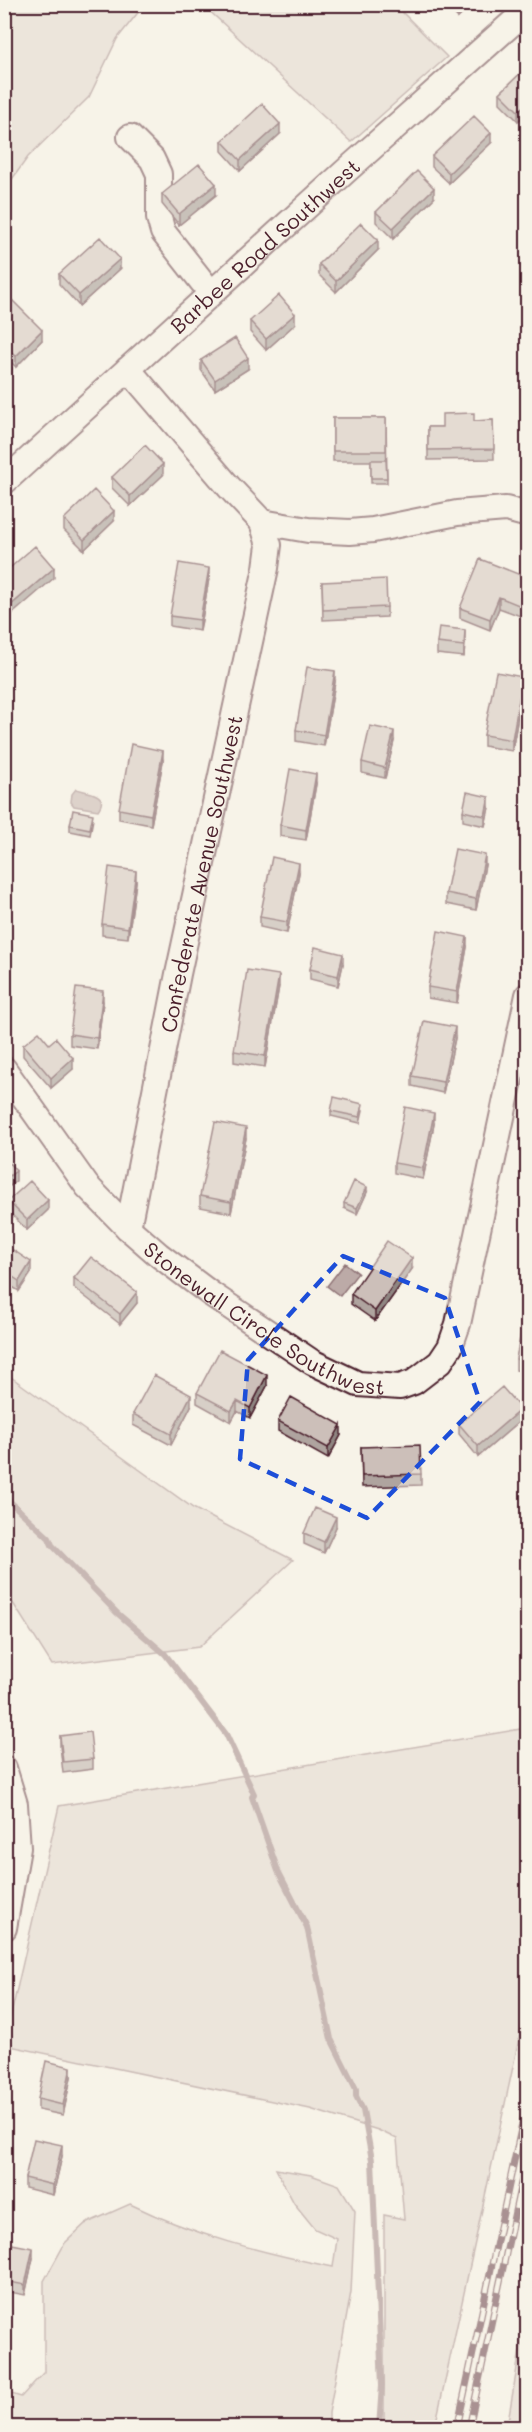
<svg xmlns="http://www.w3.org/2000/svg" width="532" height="2432" font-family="Mali,sans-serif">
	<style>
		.green { fill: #ded4cc; stroke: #947a7c; stroke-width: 1.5 }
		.water { fill: #bcaaa7; stroke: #8e7275; stroke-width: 1.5 }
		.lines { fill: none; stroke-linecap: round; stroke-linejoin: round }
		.stream { stroke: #8e7275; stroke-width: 6 }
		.minor-casing { stroke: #4a1f2b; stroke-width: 28 }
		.minor { stroke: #f7f3e8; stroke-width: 24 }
		.rail-casing { stroke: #4a1f2b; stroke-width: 7 }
		.rail { stroke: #f7f3e8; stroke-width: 4.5; stroke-dasharray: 14; stroke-linecap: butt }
		.wall { fill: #afa49f; stroke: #4a1f2b; stroke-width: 1.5 }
		.shaded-wall { fill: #8f8682; stroke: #4a1f2b; stroke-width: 1.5 }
		.building { fill: #ccbfb9; stroke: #4a1f2b; stroke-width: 1.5 }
		.marked { fill: none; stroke: #1d4ed8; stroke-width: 4.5; stroke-dasharray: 12 8; stroke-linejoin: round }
		.labels { text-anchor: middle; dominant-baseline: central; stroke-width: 4.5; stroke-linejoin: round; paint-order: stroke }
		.street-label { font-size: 21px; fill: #4a1f2b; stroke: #f7f3e8 }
	</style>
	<rect width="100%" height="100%" fill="#f7f3e8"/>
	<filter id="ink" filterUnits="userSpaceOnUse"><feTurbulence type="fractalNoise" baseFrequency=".0167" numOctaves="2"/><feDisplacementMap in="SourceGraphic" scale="12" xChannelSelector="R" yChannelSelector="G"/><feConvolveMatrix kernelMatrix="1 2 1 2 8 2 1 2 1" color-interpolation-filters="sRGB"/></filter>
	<g filter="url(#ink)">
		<!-- green -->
		<path class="green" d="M 5,4 L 144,5 L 117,39 L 89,97 L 28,157 L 5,189 Z
			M 203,5 L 395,5 L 447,57 L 351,142 Z
			M 4,1372 L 193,1508 L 293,1560 L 199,1647 L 52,1665 L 13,1603 L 5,1598 Z
			M 527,1728 L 527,2002 L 435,2427 L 384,2427 L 384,2215 L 404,2219 L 397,2139 L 378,2130 L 310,2109 L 5,2045 L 5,2041 L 59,1806 Z
			M 276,2169 L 311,2175 L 339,2185 L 355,2211 L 351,2292 L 329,2413 L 329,2427 L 5,2427 L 5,2392 L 21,2397 L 44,2372 L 44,2281 L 65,2243 L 85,2224 L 130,2204 C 193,2235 264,2253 333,2267 L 337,2239 L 315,2229 L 294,2203 Z
			M 527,2309 L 527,2427 L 507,2427 Z"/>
		<!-- water -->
		<path class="water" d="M 76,789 C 88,792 110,794 98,810 L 74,806 L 71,802 L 72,794 Z
			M 345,1263 L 358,1273 L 340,1296 L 327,1286 Z"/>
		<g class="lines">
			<!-- stream -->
			<path class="stream" d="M 4,1496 L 49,1538 L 52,1545 L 117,1613 L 165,1654 L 226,1734 L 254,1794 L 252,1797 L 278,1871 L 307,1927 L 331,2039 L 356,2089 L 356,2096 L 363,2110 L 372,2160 L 382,2385 L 379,2428"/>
			<!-- minor casing -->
			<g class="minor-casing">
				<g id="minor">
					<path d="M 130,137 L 152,159 L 159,174 L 159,218 L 163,232 L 211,293"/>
					<path d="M 128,369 L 229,487 L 262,522 L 308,530 L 350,532 L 373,530 L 457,513 L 506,509 L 528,515"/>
					<path id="s1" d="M 4,482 L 348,169 L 528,9"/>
					<path id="s2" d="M 4,1069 L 87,1186 L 128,1228 L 159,1255 L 211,1294 L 312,1362 L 358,1384 L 400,1387 L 414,1382 L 440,1362 L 450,1347 L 458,1324 L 528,995"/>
					<path id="s3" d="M 128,1228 L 178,974 L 266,568 L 269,545 L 262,522"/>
					<path d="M 4,1768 L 15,1804 L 18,1848 L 4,1928"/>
				</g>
			</g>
			<!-- minor -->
			<use href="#minor" class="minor"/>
			<!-- rail casing -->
			<g class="rail-casing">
				<path id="rail" d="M 457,2428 L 528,2096
					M 469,2428 L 528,2150"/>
			</g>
			<!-- rail -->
			<use href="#rail" class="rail"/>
		</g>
		<!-- wall -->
		<path class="wall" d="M 445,4 L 473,4 L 458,18 Z
			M 528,66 L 528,113 L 518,121 L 500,103 L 500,93 Z
			M 280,134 L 240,171 L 222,151 L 222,141 Z
			M 491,143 L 449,183 L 432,167 L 432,156 Z
			M 162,194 L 216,195 L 179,225 L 162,204 Z
			M 434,198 L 393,239 L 376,222 L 376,212 Z
			M 378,250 L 336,292 L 319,275 L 319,264 Z
			M 120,269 L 79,306 L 59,284 L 59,274 Z
			M 4,306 L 42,340 L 16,367 L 4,356 Z
			M 250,321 L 295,324 L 266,350 L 250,332 Z
			M 201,360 L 248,369 L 215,390 L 201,370 Z
			M 333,418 L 386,418 L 387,483 L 371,483 L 371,461 L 333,461 Z
			M 493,420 L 494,459 L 428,460 L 428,427 L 442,427 L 474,421 Z
			M 163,475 L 130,506 L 112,488 L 112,477 Z
			M 64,519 L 114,521 L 84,550 L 64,530 Z
			M 209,578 L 200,631 L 170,626 L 170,616 Z
			M 528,578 L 528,615 L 526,618 L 499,608 L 490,630 L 460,618 L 460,608 Z
			M 322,582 L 387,607 L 387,617 L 323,620 Z
			M 465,641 L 464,657 L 437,654 L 437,643 Z
			M 335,682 L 324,746 L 296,741 L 296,730 Z
			M 523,688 L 512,751 L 484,746 L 484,735 Z
			M 394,741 L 385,778 L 362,773 L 362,762 Z
			M 163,761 L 151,825 L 119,819 L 119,809 Z
			M 316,784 L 306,840 L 280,836 L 280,825 Z
			M 489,807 L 485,826 L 463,821 L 463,811 Z
			M 93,819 L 90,835 L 70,831 L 70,825 Z
			M 485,865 L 476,910 L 446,904 L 446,893 Z
			M 299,873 L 287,933 L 260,927 L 260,917 Z
			M 136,882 L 128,938 L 102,935 L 102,924 Z
			M 467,947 L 457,1003 L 428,998 L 428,987 Z
			M 343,964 L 338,986 L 310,979 L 310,969 Z
			M 279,986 L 265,1067 L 234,1062 L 234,1051 Z
			M 103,1002 L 97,1049 L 70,1045 L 70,1034 Z
			M 455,1038 L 443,1093 L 412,1086 L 412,1076 Z
			M 49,1044 L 73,1069 L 51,1088 L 23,1056 L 23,1045 Z
			M 363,1110 L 360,1123 L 331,1116 L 331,1111 Z
			M 434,1124 L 423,1179 L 394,1173 L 394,1163 Z
			M 246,1138 L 231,1213 L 200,1207 L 200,1196 Z
			M 367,1192 L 357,1214 L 344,1208 L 344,1203 Z
			M 8,1201 L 48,1210 L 27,1230 L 8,1211 Z
			M 4,1263 L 31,1273 L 19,1291 L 4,1282 Z
			M 412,1269 L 375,1321 L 351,1304 L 351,1294 Z
			M 74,1278 L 137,1303 L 120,1324 L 74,1288 Z
			M 528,1306 L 528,1372 L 516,1370 L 516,1359 Z
			M 267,1386 L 250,1418 L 237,1411 L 231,1422 L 197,1403 L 197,1393 Z
			M 191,1406 L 171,1445 L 133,1425 L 133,1414 Z
			M 521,1420 L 478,1457 L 459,1434 L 459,1424 Z
			M 278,1421 L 341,1435 L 328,1459 L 278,1431 Z
			M 361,1447 L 421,1474 L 421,1485 L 362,1487 Z
			M 336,1527 L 324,1553 L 304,1544 L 304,1533 Z
			M 60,1736 L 93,1759 L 93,1769 L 63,1773 L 60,1746 Z
			M 71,2077 L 63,2115 L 38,2110 L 38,2099 Z
			M 62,2156 L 53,2195 L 25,2188 L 25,2178 Z
			M 4,2254 L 33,2258 L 25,2295 L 4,2291 Z"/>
		<!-- shaded-wall -->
		<path class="shaded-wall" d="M 461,4 L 473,4 L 458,18 L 458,8 Z
			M 528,102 L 528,113 L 518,121 L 518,111 Z
			M 280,124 L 280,134 L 240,171 L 240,160 Z
			M 491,133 L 491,143 L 449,183 L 449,173 Z
			M 216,184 L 216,195 L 179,225 L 179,214 Z
			M 434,188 L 434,198 L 393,239 L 393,228 Z
			M 378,240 L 378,250 L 336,292 L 336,281 Z
			M 120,259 L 120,269 L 79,306 L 79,295 Z
			M 295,314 L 295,324 L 266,350 L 266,339 Z
			M 42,330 L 42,340 L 16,367 L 16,356 Z
			M 248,358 L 248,369 L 215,390 L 215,380 Z
			M 12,368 L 12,374 L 4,381 L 4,375 Z
			M 163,464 L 163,475 L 130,506 L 130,496 Z
			M 114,511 L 114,521 L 84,550 L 84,540 Z
			M 54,568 L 54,578 L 4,621 L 4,611 Z
			M 209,568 L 209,578 L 200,631 L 200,620 Z
			M 499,597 L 499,608 L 490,630 L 490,619 Z
			M 528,605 L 528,615 L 526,618 L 526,608 Z
			M 465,630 L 465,641 L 464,657 L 464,646 Z
			M 335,671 L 335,682 L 324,746 L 324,735 Z
			M 523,677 L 523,688 L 512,751 L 512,740 Z
			M 394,731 L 394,741 L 385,778 L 385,768 Z
			M 163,751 L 163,761 L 151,825 L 151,815 Z
			M 316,774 L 316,784 L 306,840 L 306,830 Z
			M 489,797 L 489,807 L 485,826 L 485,816 Z
			M 485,855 L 485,865 L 476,910 L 476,899 Z
			M 299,863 L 299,873 L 287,933 L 287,922 Z
			M 136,871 L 136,882 L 128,938 L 128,928 Z
			M 467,937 L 467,947 L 457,1003 L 457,992 Z
			M 343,954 L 343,964 L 338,986 L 338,976 Z
			M 279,975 L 279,986 L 265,1067 L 265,1056 Z
			M 103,991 L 103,1002 L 97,1049 L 97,1038 Z
			M 455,1027 L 455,1038 L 443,1093 L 443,1082 Z
			M 73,1058 L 73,1069 L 51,1088 L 51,1078 Z
			M 434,1113 L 434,1124 L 423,1179 L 423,1168 Z
			M 246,1128 L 246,1138 L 231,1213 L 231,1202 Z
			M 16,1171 L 16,1181 L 4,1191 L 4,1180 Z
			M 367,1187 L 367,1192 L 357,1214 L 357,1208 Z
			M 48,1200 L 48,1210 L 27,1230 L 27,1220 Z
			M 412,1258 L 412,1269 L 375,1321 L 375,1311 Z
			M 31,1262 L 31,1273 L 19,1291 L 19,1281 Z
			M 137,1292 L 137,1303 L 120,1324 L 120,1314 Z
			M 267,1375 L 267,1386 L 250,1418 L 250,1408 Z
			M 191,1395 L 191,1406 L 171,1445 L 171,1434 Z
			M 237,1401 L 237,1411 L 231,1422 L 231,1411 Z
			M 521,1409 L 521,1420 L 478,1457 L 478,1446 Z
			M 341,1425 L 341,1435 L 328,1459 L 328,1448 Z
			M 336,1517 L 336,1527 L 324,1553 L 324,1542 Z
			M 10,1624 L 10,1634 L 4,1642 L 4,1632 Z
			M 71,2067 L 71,2077 L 63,2115 L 63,2105 Z
			M 62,2145 L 62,2156 L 53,2195 L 53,2185 Z
			M 33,2248 L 33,2258 L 25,2295 L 25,2285 Z"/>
		<!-- building -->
		<path class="building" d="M 454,4 L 461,4 L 458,8 Z
			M 528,66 L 528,102 L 518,111 L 500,93 Z
			M 262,104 L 280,124 L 240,160 L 222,141 Z
			M 474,116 L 491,133 L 449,173 L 432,156 Z
			M 199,164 L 216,184 L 179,214 L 162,194 Z
			M 417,171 L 434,188 L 393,228 L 376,212 Z
			M 361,223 L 378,240 L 336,281 L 319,264 Z
			M 100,237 L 120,259 L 79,295 L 59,274 Z
			M 279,295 L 295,314 L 266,339 L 250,321 Z
			M 11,299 L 42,330 L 16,356 L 4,345 L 4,306 Z
			M 235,338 L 248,358 L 215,380 L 201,360 Z
			M 4,361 L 12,368 L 4,375 Z
			M 474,413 L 474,421 L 493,420 L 494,449 L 428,450 L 428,427 L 442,427 L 442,414 Z
			M 333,418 L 386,418 L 386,451 L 333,451 Z
			M 145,445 L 163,464 L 130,496 L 112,477 Z
			M 371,460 L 386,460 L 387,478 L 371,478 Z
			M 94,490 L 114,511 L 84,540 L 64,519 Z
			M 35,546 L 54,568 L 4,611 L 4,573 Z
			M 480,559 L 528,578 L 528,605 L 526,608 L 499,597 L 490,619 L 460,608 Z
			M 179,563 L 209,568 L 200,620 L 170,616 Z
			M 386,579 L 387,607 L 323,610 L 322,582 Z
			M 439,627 L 465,630 L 464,646 L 437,643 Z
			M 307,667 L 335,671 L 324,735 L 296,730 Z
			M 496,672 L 523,677 L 512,740 L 484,735 Z
			M 370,726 L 394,731 L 385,768 L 362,762 Z
			M 131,744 L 163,751 L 151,815 L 119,809 Z
			M 290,769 L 316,774 L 306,830 L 280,825 Z
			M 467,792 L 489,797 L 485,816 L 463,811 Z
			M 73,810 L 93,814 L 90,829 L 70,825 Z
			M 455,849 L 485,855 L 476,899 L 446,893 Z
			M 272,857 L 299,863 L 287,922 L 260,917 Z
			M 109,867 L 136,871 L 128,928 L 102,924 Z
			M 438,931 L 467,937 L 457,992 L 428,987 Z
			M 315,947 L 343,954 L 338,976 L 310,969 Z
			M 247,970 L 279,975 L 265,1056 L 234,1051 Z
			M 76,988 L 103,991 L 97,1038 L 70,1034 Z
			M 424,1021 L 455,1027 L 443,1082 L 412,1076 Z
			M 39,1032 L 49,1044 L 56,1038 L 73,1058 L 51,1078 L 23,1045 Z
			M 334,1097 L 363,1104 L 360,1117 L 331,1111 Z
			M 405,1107 L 434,1113 L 423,1168 L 394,1163 Z
			M 215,1122 L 246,1128 L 231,1202 L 200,1196 Z
			M 4,1157 L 16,1171 L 4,1180 Z
			M 30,1181 L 48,1200 L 27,1220 L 8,1201 Z
			M 354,1181 L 367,1187 L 357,1208 L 344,1203 Z
			M 387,1241 L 412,1258 L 375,1311 L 351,1294 Z
			M 13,1250 L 31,1262 L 19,1281 L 4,1271 L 4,1263 Z
			M 91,1257 L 137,1292 L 120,1314 L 74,1278 Z
			M 526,1305 L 528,1306 L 528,1362 L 516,1359 Z
			M 220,1350 L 267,1375 L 250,1408 L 237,1401 L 231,1411 L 197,1393 Z
			M 154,1375 L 191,1395 L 171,1434 L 133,1414 Z
			M 502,1387 L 521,1409 L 478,1446 L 459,1424 Z
			M 291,1397 L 341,1425 L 328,1448 L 278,1421 Z
			M 420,1445 L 421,1474 L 362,1476 L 361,1447 Z
			M 315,1508 L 336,1517 L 324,1542 L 304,1533 Z
			M 4,1620 L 10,1624 L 4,1632 Z
			M 90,1732 L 93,1759 L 63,1762 L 60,1736 Z
			M 46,2061 L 71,2067 L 63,2105 L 38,2099 Z
			M 34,2139 L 62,2145 L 53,2185 L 25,2178 Z
			M 7,2243 L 33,2248 L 25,2285 L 4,2281 L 4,2254 Z"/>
	</g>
	<!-- marked area -->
	<path d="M0 0H532V2432H0ZM 343,1256 L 445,1298 L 480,1402 L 367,1518 L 240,1459 L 248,1360 Z" fill="#f7f3e8" fill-opacity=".55" fill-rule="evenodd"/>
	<path class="marked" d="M 343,1256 L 445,1298 L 480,1402 L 367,1518 L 240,1459 L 248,1360 Z"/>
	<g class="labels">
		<!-- street labels -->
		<g class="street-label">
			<text stroke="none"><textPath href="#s1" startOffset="352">Barbee Road Southwest</textPath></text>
			<text stroke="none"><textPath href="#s3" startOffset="362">Confederate Avenue Southwest</textPath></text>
			<text stroke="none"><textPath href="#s2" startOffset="368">Stonewall Circle Southwest</textPath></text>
		</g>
	</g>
	<!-- margin -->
	<rect width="532" height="2432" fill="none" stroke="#f7f3e8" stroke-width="24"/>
	<rect x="12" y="12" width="508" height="2408" fill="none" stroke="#4a1f2b" stroke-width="2" filter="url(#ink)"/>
</svg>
